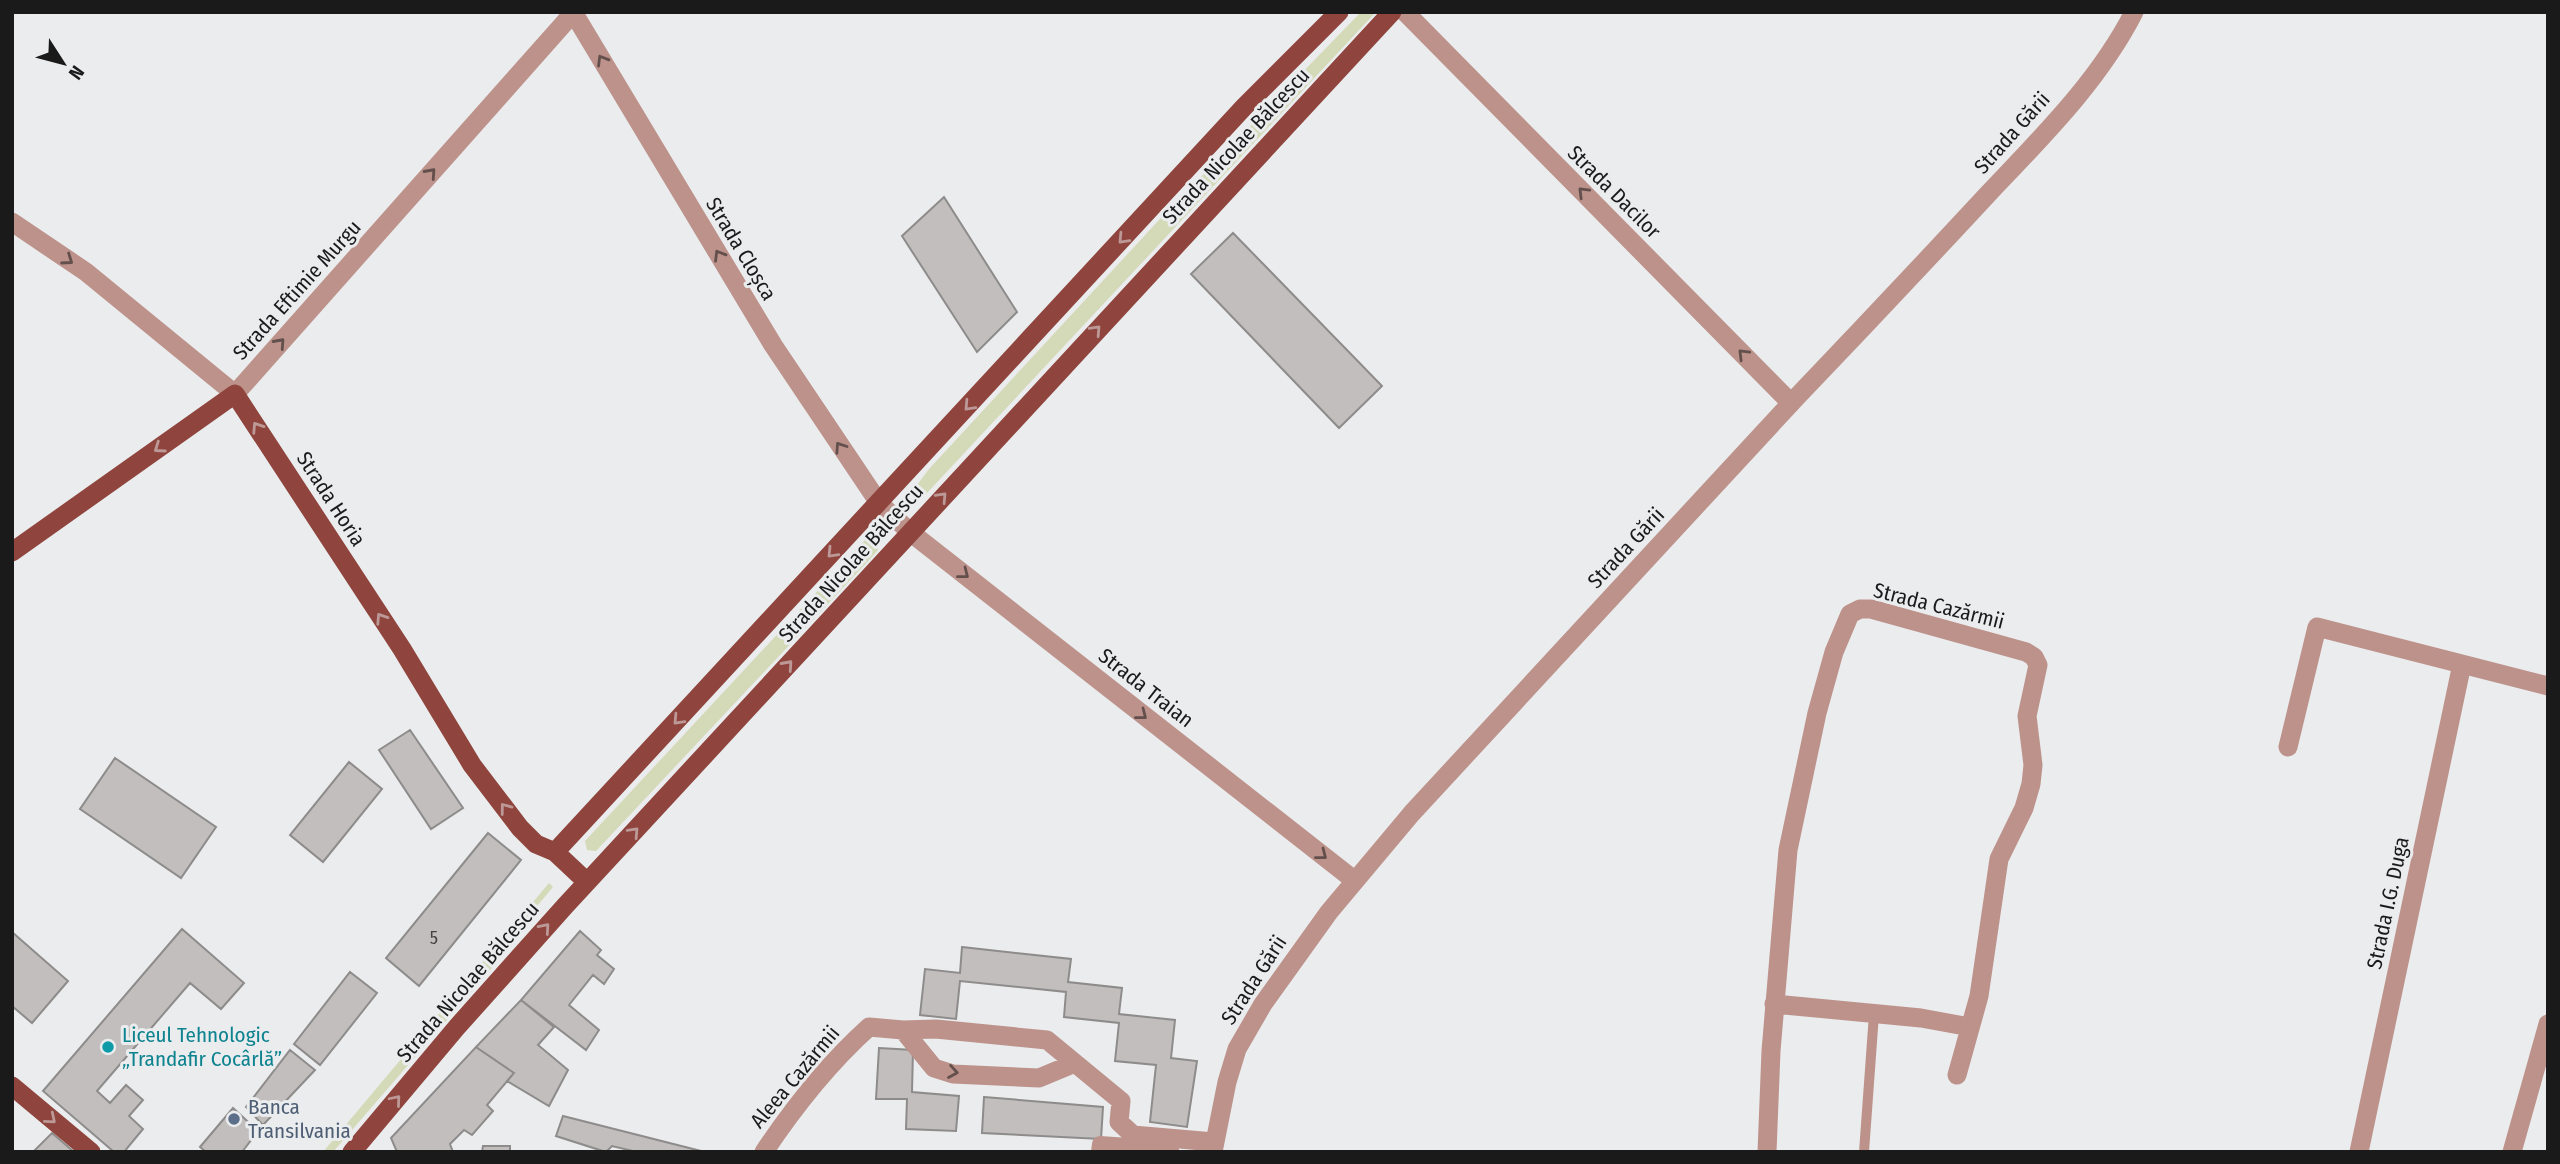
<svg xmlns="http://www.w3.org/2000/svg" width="2560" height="1164" font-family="'Fira Sans Condensed',sans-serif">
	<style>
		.green { fill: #d4d9b7 }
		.building { fill: #c2bebe; stroke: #8e8b8b; stroke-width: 2 }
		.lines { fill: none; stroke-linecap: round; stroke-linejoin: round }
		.service { stroke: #bd928b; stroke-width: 10 }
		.pedestrian { stroke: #bd928b; stroke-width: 16 }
		.minor { stroke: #bd928b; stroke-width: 19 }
		.tertiary { stroke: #bd928b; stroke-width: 19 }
		.primary { stroke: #8f453d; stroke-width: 19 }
		.oneway { stroke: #63504d }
		.oneway2 { stroke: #bc9896 }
		.culture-dot { fill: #0f9aa8; stroke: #eaecee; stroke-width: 2.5 }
		.service-dot { fill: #5c6f8a; stroke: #eaecee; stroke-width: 2.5 }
		.labels { text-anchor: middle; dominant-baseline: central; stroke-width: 6; stroke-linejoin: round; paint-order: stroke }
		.number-label { font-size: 18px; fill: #444344 }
		.street-label { font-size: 21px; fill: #1a1a1b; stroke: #eaecee }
		.culture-label { font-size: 21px; fill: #0d838f; stroke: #eaecee; text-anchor: start }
		.service-label { font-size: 21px; fill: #4e5e75; stroke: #eaecee; text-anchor: start }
	</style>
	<rect width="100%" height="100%" fill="#eaecee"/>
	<!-- green -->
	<path class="green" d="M 1361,12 L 1376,12 L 926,494 L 918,495 L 917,485 L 929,469 L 1160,219 Z
		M 873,537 L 878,543 L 878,550 L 871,558 L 596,851 L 587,850 L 585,841 L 866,539 Z
		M 549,883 L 553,887 L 517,930 L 497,962 L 333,1152 L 323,1152 Z"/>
	<!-- building -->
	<path class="building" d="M 944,197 L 1017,312 L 977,352 L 902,236 Z
		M 1233,233 L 1382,386 L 1339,428 L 1191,274 Z
		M 410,730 L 463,808 L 431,829 L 379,750 Z
		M 115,758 L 216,827 L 181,878 L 80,809 Z
		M 349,762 L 382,789 L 323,862 L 290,835 Z
		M 488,833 L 521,860 L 419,986 L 386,958 Z
		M 182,929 L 244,983 L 221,1009 L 190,983 L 97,1091 L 110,1103 L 126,1085 L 143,1100 L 129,1116 L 143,1129 L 124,1152 L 114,1152 L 43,1091 Z
		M 580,931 L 601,950 L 597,955 L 614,969 L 604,984 L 593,975 L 569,1005 L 599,1030 L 586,1050 L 521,1000 Z
		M 12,932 L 68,981 L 32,1023 L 12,1006 Z
		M 962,947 L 1071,959 L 1068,982 L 1122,988 L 1119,1014 L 1175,1020 L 1171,1058 L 1197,1061 L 1187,1127 L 1150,1122 L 1156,1065 L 1115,1061 L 1119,1023 L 1064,1017 L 1066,992 L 960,981 L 956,1019 L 920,1015 L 925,969 L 960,973 Z
		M 350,972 L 377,993 L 320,1065 L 294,1044 Z
		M 521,1000 L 554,1027 L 538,1045 L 568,1070 L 549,1106 L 507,1081 L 514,1073 L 476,1047 Z
		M 476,1047 L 514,1073 L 487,1105 L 493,1111 L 472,1135 L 464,1130 L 450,1144 L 453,1152 L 397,1152 L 391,1138 Z
		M 879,1048 L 913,1050 L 912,1092 L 959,1096 L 956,1131 L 906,1129 L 907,1099 L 876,1099 Z
		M 290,1050 L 315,1070 L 263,1125 L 246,1107 Z
		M 984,1097 L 1103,1107 L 1101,1139 L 982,1133 Z
		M 233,1108 L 258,1131 L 242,1152 L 206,1152 L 200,1147 Z
		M 563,1116 L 705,1152 L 637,1152 L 612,1146 L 606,1152 L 556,1136 Z
		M 52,1133 L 74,1152 L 33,1152 Z
		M 483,1146 L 510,1146 L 510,1152 L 482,1152 Z"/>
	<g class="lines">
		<!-- service -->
		<path class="service" d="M 1864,1152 L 1874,1014"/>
		<!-- pedestrian -->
		<path class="pedestrian" d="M 1099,1152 L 1100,1144 L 1171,1149 L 1170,1152"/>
		<!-- minor -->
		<path class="minor" d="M 573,12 L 773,345 L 879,503
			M 12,222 L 86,272 L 235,394 L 574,12
			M 1791,403 C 1857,334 1923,264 1988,194 C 2041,138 2099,81 2134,12
			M 2288,747 L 2317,627 L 2548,686
			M 1774,1004 L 1921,1018 L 1970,1027
			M 903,1030 L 934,1068 L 953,1074 L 1039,1078 L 1075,1063
			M 764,1152 C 794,1107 828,1064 869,1027 L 903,1030 L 936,1029 L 1047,1040 L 1121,1101 L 1119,1122 L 1133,1135 L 1214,1142
			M 1767,1152 L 1771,1051 L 1788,850 L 1817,713 L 1834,652 L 1850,614 L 1860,609 L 1871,609 L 2026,652 L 2034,657 L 2038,665 L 2027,716 L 2033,765 L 2031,784 L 2024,808 L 1999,859 L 1979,996 L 1957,1075
			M 2359,1152 L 2462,664
			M 2512,1152 L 2548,1024"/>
		<!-- tertiary -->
		<path class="tertiary" d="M 879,503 L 910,532 L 1354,880
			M 1213,1152 L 1227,1082 L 1237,1049 L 1263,1004 L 1329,912 L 1412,813 L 1791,403 L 1405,12"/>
		<!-- primary -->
		<path class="primary" d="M 12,552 L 235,394 L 402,649 L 472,765 L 520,828 L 536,844 L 555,852 L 587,882
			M 555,852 L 1244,107 L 1339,12
			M 12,1086 L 91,1152
			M 352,1152 L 457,1027 L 565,906 L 1392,12"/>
	</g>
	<!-- one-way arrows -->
	<defs><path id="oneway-chevron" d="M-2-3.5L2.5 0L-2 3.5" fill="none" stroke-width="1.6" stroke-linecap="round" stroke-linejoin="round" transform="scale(1.75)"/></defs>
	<g class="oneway">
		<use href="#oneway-chevron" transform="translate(602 60) rotate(-121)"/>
		<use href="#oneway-chevron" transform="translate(431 173) rotate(-48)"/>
		<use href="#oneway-chevron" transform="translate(1583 192) rotate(-135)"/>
		<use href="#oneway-chevron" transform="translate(719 255) rotate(-121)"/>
		<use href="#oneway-chevron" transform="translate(68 260) rotate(35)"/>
		<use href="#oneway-chevron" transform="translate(280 343) rotate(-48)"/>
		<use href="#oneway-chevron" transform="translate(1743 354) rotate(-135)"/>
		<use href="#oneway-chevron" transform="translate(840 447) rotate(-124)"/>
		<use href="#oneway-chevron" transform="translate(964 574) rotate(38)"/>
		<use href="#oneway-chevron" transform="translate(1142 715) rotate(38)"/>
		<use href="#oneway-chevron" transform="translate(1322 855) rotate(38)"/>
		<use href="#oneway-chevron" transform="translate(953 1072) rotate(10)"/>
	</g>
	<g class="oneway2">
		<use href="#oneway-chevron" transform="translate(1123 239) rotate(133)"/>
		<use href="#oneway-chevron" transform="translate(1096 330) rotate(-47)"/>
		<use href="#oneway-chevron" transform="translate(969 406) rotate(133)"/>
		<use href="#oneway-chevron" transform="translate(257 427) rotate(-123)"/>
		<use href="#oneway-chevron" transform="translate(159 448) rotate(145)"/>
		<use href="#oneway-chevron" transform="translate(942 497) rotate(-47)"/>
		<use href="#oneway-chevron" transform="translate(832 553) rotate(134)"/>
		<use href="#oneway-chevron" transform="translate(381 618) rotate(-123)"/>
		<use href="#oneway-chevron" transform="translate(788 665) rotate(-48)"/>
		<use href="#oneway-chevron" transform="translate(678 720) rotate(133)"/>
		<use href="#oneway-chevron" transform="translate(505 808) rotate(-127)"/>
		<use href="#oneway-chevron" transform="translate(634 832) rotate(-47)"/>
		<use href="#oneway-chevron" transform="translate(545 928) rotate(-49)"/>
		<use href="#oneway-chevron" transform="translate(396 1100) rotate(-50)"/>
		<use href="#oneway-chevron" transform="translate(51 1119) rotate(40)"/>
	</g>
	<!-- markers -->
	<circle class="culture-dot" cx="108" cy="1047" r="7"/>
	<circle class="service-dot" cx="234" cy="1119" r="7"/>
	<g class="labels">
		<!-- number labels -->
		<g class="number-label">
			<text x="434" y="938">5</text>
		</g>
		<!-- street labels -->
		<g class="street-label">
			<text transform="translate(2012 133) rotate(-48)">Strada Gării</text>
			<text transform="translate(1236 146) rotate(-47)">Strada Nicolae Bălcescu</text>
			<text transform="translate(1614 192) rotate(45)">Strada Dacilor</text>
			<text transform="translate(741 249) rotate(59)">Strada Cloșca</text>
			<text transform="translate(297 290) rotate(-48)">Strada Eftimie Murgu</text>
			<text transform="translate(331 499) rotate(57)">Strada Horia</text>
			<text transform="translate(1626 548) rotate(-47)">Strada Gării</text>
			<text transform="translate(851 563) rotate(-48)">Strada Nicolae Bălcescu</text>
			<text transform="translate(1939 606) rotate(14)">Strada Cazărmii</text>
			<text transform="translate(1146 688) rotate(38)">Strada Traian</text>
			<text transform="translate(2388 903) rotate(-78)">Strada I.G. Duga</text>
			<text transform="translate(1254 980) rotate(-57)">Strada Gării</text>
			<text transform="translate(468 982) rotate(-49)">Strada Nicolae Bălcescu</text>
			<text transform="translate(795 1077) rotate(-50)">Aleea Cazărmii</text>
		</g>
		<!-- culture labels -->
		<g class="culture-label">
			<text x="122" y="1035">Liceul Tehnologic<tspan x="122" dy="24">„Trandafir Cocârlă”</tspan></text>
		</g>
		<!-- service labels -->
		<g class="service-label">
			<text x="248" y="1107">Banca<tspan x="248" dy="24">Transilvania</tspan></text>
		</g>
	</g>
	<!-- border -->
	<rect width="2560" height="1164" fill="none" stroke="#1a1a1b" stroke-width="28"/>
	<!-- north arrow -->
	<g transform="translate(63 63) rotate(126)" stroke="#eaecee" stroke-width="5" paint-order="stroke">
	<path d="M0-5L12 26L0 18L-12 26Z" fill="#1a1a1b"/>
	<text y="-10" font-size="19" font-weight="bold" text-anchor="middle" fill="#1a1a1b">N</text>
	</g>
</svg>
